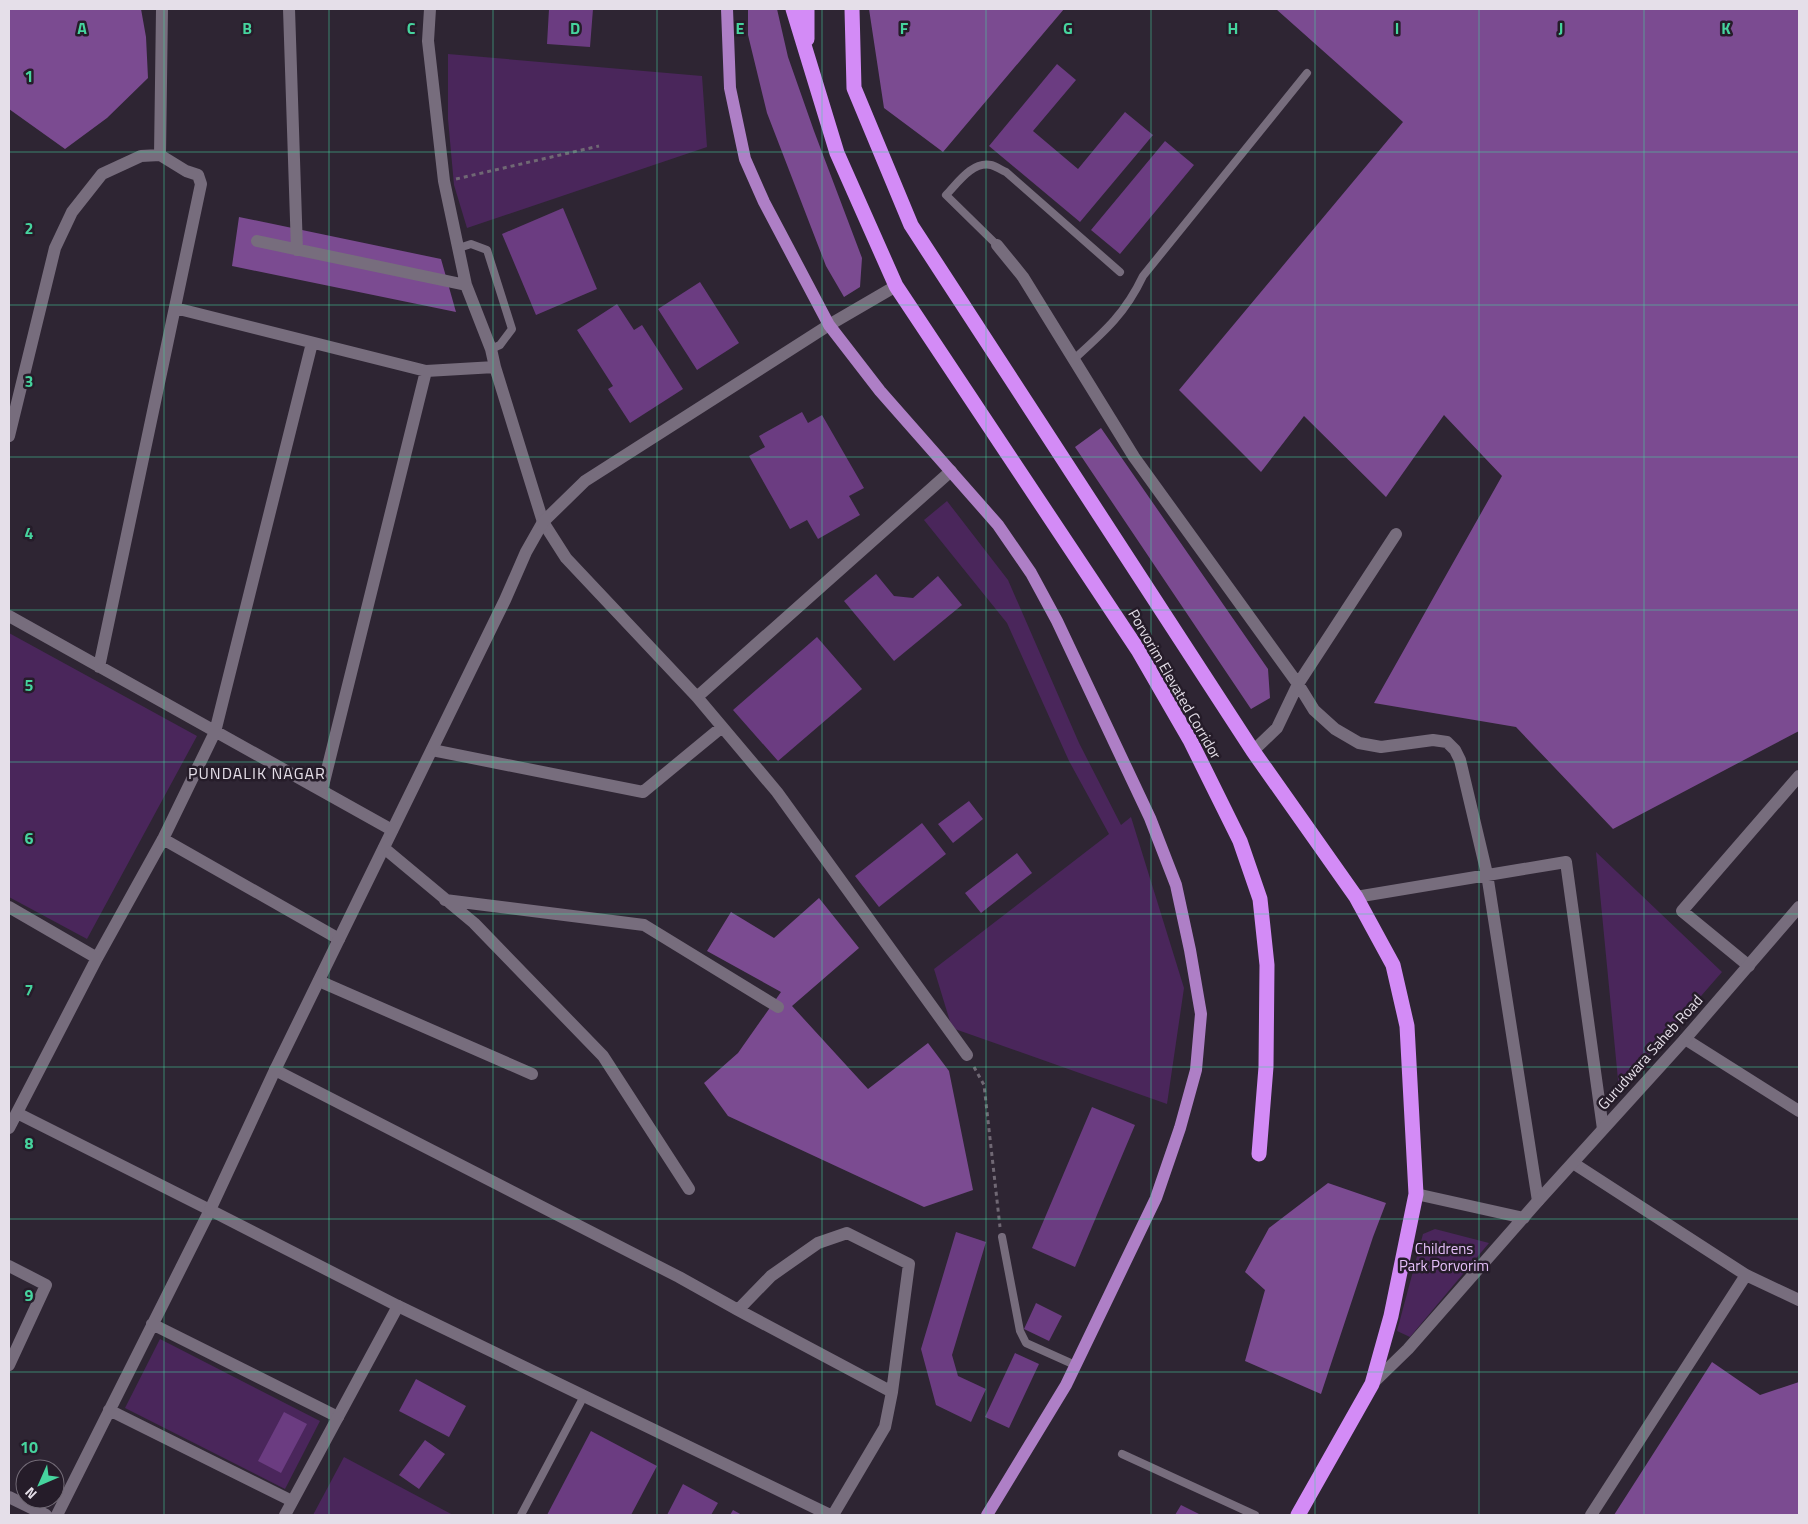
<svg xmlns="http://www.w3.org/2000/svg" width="1808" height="1524" font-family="'Titillium Web',sans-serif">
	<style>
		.green { fill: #4a265b }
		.forest { fill: #7b4b91 }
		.building { fill: #6b3c81 }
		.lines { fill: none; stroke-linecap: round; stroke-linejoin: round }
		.path { stroke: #706874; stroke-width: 3; stroke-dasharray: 4 4; stroke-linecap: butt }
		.lane { stroke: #776d7d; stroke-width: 8 }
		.street { stroke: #776d7d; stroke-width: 12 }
		.secondary { stroke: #776d7d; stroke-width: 12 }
		.primary { stroke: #ae7fc6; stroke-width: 12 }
		.highway { stroke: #d38bf6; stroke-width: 15 }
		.grid { fill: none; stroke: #46d49e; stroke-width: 1; stroke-opacity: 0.55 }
		.labels { text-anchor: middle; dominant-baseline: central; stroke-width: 5; stroke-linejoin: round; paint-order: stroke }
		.street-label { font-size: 15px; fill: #e5dfe9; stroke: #251c29 }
		.park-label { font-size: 15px; fill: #e5bff9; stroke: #251c29 }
		.neighbourhood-label { font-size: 16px; letter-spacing: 1px; fill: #e5dfe9; stroke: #251c29 }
		.grid-label { font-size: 16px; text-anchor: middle; font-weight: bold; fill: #46d49e; stroke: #251c29; stroke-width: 5; stroke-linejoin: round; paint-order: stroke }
	</style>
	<rect width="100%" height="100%" fill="#2e2533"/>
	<!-- green -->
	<path class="green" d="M 448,54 L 702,76 L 707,147 L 467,228 L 454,185 L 448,119 Z
		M 947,501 L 1008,580 L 1079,743 L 1121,825 L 1131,817 L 1184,988 L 1167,1104 L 952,1028 L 934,969 L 1109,834 L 1069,761 L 1007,623 L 924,520 Z
		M 9,633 L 197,736 L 87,939 L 9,897 Z
		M 1596,852 L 1722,972 L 1619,1090 Z
		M 1435,1229 L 1489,1243 L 1410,1337 L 1397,1331 L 1423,1234 Z
		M 160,1339 L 320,1421 L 285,1489 L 125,1408 Z
		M 344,1457 L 453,1515 L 313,1515 Z"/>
	<!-- forest -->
	<path class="forest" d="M 9,9 L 141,9 L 146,37 L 148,78 L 107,118 L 65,149 L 9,109 Z
		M 748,9 L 777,9 L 788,57 L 814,131 L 862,258 L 860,287 L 844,297 L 826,266 L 767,113 L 748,35 Z
		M 869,9 L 1064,9 L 943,152 L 884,108 Z
		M 1276,9 L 1799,9 L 1799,731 L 1613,829 L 1516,727 L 1374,703 L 1502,476 L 1444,415 L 1386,497 L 1304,416 L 1261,472 L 1179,390 L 1403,122 Z
		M 239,217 L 441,259 L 456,312 L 232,266 Z
		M 1101,428 L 1268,669 L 1270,698 L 1251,709 L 1075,447 Z
		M 819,898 L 859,948 L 792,1006 L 868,1089 L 928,1043 L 949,1071 L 973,1190 L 924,1207 L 728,1116 L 704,1083 L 738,1053 L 781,992 L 707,951 L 731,912 L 774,938 Z
		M 1328,1183 L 1386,1203 L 1373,1237 L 1321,1394 L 1245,1361 L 1265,1290 L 1245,1272 L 1269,1228 Z
		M 1712,1362 L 1760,1395 L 1799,1382 L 1799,1515 L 1614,1515 Z"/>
	<!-- building -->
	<path class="building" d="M 549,9 L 593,9 L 590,47 L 547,44 Z
		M 1057,64 L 1076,80 L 1033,131 L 1078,169 L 1125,112 L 1153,135 L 1080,222 L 989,146 Z
		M 1165,141 L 1194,165 L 1120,254 L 1091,230 Z
		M 563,208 L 597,289 L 536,315 L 502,234 Z
		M 700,282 L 739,343 L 697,370 L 658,309 Z
		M 617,304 L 634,330 L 642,325 L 683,389 L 630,423 L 608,389 L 613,386 L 577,330 Z
		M 802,412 L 808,423 L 822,415 L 864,488 L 849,496 L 860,515 L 818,539 L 807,520 L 790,529 L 749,456 L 765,447 L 759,436 Z
		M 876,574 L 894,596 L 913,598 L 938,576 L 962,605 L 894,661 L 844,601 Z
		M 817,637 L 862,689 L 778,761 L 733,710 Z
		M 969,801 L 983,819 L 953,843 L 938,824 Z
		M 922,823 L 946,854 L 879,907 L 855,876 Z
		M 1017,853 L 1032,873 L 981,913 L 965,893 Z
		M 1092,1107 L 1135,1125 L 1075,1267 L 1032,1248 Z
		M 956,1232 L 986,1242 L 952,1355 L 958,1376 L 986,1389 L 971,1422 L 936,1405 L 921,1349 Z
		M 1036,1303 L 1062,1316 L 1049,1341 L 1024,1329 Z
		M 1015,1353 L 1039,1364 L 1009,1428 L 985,1417 Z
		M 416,1379 L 466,1406 L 449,1437 L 399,1411 Z
		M 284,1412 L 307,1424 L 281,1473 L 258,1461 Z
		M 591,1431 L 657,1466 L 631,1515 L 547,1515 Z
		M 425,1440 L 445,1454 L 419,1489 L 399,1475 Z
		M 683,1484 L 718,1503 L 711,1515 L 667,1515 Z
		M 1181,1505 L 1201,1515 L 1175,1515 Z
		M 733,1510 L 742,1515 L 730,1515 Z"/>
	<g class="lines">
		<!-- path -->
		<path class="path" d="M 456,179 L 599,146
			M 974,1067 L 984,1085 L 1000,1227"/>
		<!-- lane -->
		<path class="lane" d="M 997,245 L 946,195 C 957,184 972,161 991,165 C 996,166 1001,170 1006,172 L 1120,272
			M 459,248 L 471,244 L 487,250 L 512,329 L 500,345 L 491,349
			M 1074,359 C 1104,332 1125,314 1143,276 L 1307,73
			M 1002,1237 L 1020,1331 L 1026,1343 L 1075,1365
			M 1122,1454 L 1255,1515
			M 521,1515 L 584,1396"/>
		<!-- street -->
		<path class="street" d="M 289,9 L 297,250
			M 430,9 L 428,41 L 444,181 L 466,285 L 491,349 L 495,367 L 543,522 L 566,558 L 697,697 L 777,792 L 967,1055
			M 257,241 L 466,285
			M 997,245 L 1023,277 L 1134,457 L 1298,684 L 1314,710 L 1335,729 L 1359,743 L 1381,747 L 1433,740 L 1447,742 L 1455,750 L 1460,760 L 1487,874 L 1538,1201
			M 175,308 L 426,371 L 495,367
			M 9,436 L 55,248 L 72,212 L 102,174 L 141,156 L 160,155 L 162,9
			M 9,616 L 392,830
			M 99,667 L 201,184 L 198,175 L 186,171 L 160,155
			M 697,697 L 951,471
			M 432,750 L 643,792 L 722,727
			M 1253,751 L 1277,728 L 1298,684 L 1396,534
			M 322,790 L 426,371
			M 163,839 L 339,939
			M 384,848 L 474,923 L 603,1056 L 689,1189
			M 1356,897 L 1566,862 L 1603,1129
			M 445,900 L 644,925 L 778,1007
			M 9,907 L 97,958
			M 1749,966 L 1682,911 L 1799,776
			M 319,981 L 532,1074
			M 1685,1039 L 1799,1111
			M 275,1070 L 679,1277 L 738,1310 L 892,1392 L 885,1427 L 833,1515
			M 17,1113 L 210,1210 L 57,1515
			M 9,1128 L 97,958 L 163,839 L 215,732 L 312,343
			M 1573,1163 L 1746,1275 L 1799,1300
			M 9,1266 L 46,1285 L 9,1365
			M 398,1306 L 830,1515
			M 738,1310 L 771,1276 L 818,1243 L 847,1233 L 909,1264 L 892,1392
			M 152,1324 L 338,1417
			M 109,1410 L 292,1501
			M 9,1497 L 46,1515
			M 1591,1515 L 1746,1275"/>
		<!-- secondary -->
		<path class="secondary" d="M 1416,1194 L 1524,1218
			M 1372,1384 L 1408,1349 L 1538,1201 L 1685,1039 L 1799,907
			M 285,1515 L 398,1306 L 210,1210 L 275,1070 L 505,600 L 526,552 L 543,522 L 585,481 L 829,325 L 896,286"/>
		<!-- primary -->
		<path class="primary" d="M 727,9 L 730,88 L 745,159 L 764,202 L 829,325 L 880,391 L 998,525 L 1031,573 L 1057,621 L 1150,818 L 1176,885 L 1190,950 L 1201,1014 L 1196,1070 L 1180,1128 L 1156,1198 L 1066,1385 L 987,1515"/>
		<!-- highway -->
		<path class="highway" d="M 793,9 L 837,153 L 896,286 L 1138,650 L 1190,740 L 1240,841 L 1260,899 L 1267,965 L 1266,1067 L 1259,1154
			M 852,9 L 854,88 L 911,225 L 1253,751 L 1356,897 L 1393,965 L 1407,1026 L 1416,1194 L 1391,1316 L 1372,1384 L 1298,1515
			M 807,39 L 807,9"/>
	</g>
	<!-- grid -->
	<path class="grid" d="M 164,9 L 164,1515M 329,9 L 329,1515M 493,9 L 493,1515M 657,9 L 657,1515M 822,9 L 822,1515M 986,9 L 986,1515M 1151,9 L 1151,1515M 1315,9 L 1315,1515M 1479,9 L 1479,1515M 1644,9 L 1644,1515M 9,152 L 1799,152M 9,305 L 1799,305M 9,457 L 1799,457M 9,610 L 1799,610M 9,762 L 1799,762M 9,914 L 1799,914M 9,1067 L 1799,1067M 9,1219 L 1799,1219M 9,1372 L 1799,1372"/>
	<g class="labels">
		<!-- street labels -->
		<g class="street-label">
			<text transform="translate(1175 684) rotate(60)">Porvorim Elevated Corridor</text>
			<text transform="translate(1650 1052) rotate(-48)">Gurudwara Saheb Road</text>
		</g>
		<!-- park labels -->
		<g class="park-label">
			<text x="1444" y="1248">Childrens<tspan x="1444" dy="17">Park Porvorim</tspan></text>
		</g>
		<!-- neighbourhood labels -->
		<g class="neighbourhood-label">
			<text x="257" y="773">PUNDALIK NAGAR</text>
		</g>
	</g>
	<g class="grid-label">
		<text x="82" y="34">A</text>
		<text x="247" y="34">B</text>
		<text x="411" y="34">C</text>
		<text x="575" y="34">D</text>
		<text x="740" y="34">E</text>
		<text x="904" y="34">F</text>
		<text x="1068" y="34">G</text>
		<text x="1233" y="34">H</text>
		<text x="1397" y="34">I</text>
		<text x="1561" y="34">J</text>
		<text x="1726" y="34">K</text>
		<text x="29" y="82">1</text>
		<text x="29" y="234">2</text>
		<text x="29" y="387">3</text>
		<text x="29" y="539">4</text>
		<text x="29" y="691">5</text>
		<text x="29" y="844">6</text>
		<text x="29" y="996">7</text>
		<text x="29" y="1149">8</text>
		<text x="29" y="1301">9</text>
		<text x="29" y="1453">10</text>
	</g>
	<!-- border -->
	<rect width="1808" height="1524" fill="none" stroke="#e5dfe9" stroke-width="20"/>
	<!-- north arrow -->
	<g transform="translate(40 1484) rotate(225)"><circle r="24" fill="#251c29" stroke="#726a76"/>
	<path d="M0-4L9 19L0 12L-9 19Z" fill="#46d49e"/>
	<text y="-8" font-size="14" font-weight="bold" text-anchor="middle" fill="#e5dfe9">N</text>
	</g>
</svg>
